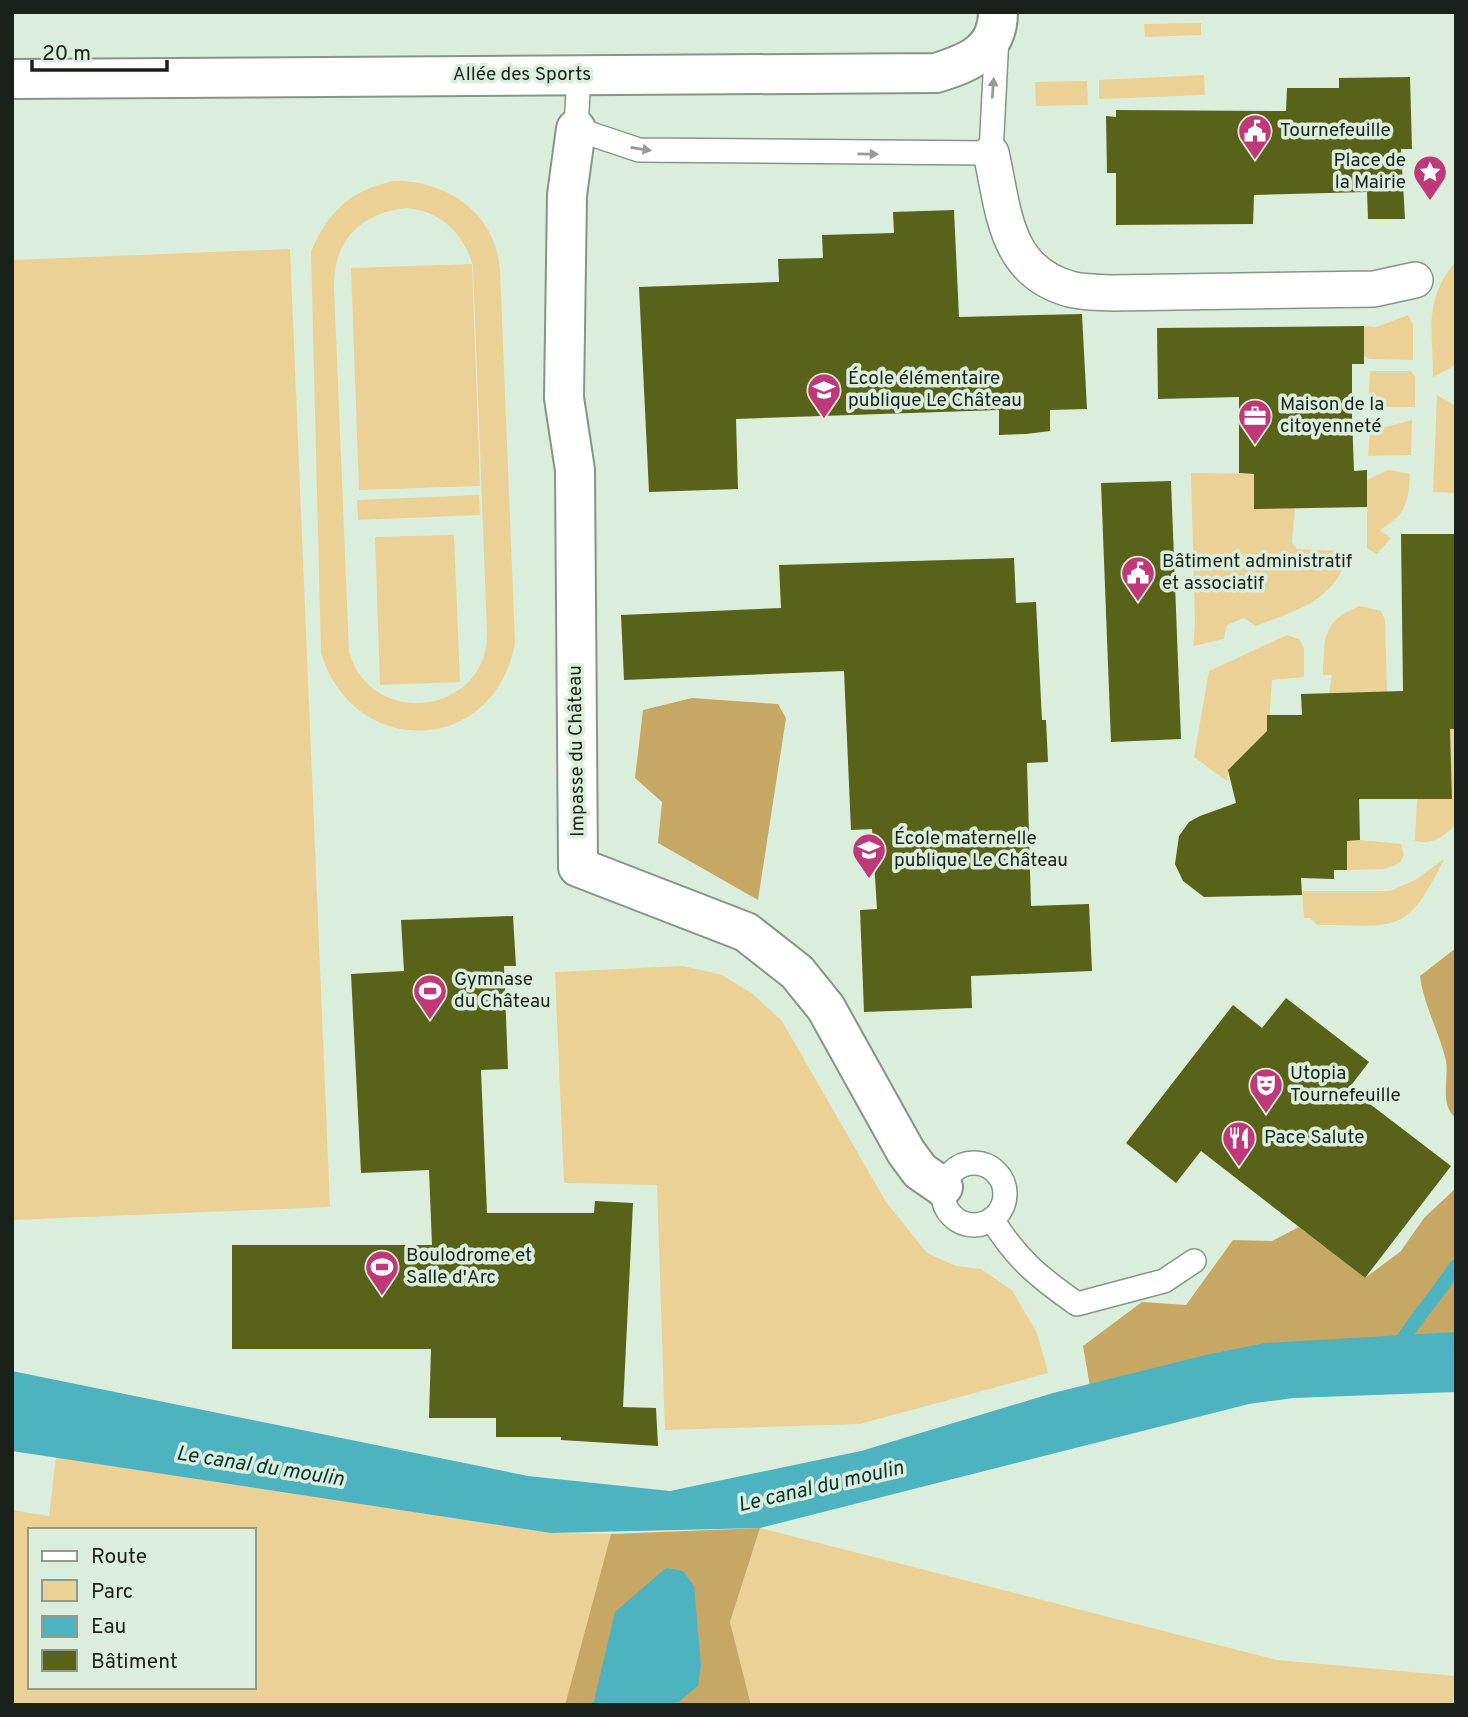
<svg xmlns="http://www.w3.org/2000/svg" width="1468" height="1717" font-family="Overpass,sans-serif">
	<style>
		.green { fill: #ecd196; fill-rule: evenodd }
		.forest { fill: #c6a763 }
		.water { fill: #4eb3c0 }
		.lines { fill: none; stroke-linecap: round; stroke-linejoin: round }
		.stream { stroke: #4eb3c0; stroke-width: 14 }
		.building { fill: #596219 }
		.service-casing { stroke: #849685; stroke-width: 26 }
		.pedestrian-casing { stroke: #849685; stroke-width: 38 }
		.minor-casing { stroke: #849685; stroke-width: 42 }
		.service { stroke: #fff; stroke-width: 23 }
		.pedestrian { stroke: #fff; stroke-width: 35 }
		.minor { stroke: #fff; stroke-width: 38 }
		.oneway { fill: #989b98 }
		.labels { text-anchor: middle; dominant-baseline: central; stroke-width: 7; stroke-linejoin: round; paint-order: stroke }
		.street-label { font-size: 19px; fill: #1a211a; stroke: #dbeedc }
		.poi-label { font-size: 19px; fill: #1a211a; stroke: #dbeedc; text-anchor: start }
		.water-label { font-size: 21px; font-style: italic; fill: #013439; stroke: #dbeedc }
	</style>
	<rect width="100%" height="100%" fill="#dbeedc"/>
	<!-- green -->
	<path class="green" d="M 1201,23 L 1201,35 L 1145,37 L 1144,24 Z
		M 1204,75 L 1205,95 L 1099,99 L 1099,80 Z
		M 1087,81 L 1088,105 L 1036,106 L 1035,82 Z
		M 394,181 C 448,180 496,214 500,270 L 515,643 C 495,755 354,761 321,653 L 311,252 C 328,211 351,190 394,181 ZM 407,208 C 441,211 464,234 473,266 L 487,633 C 488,715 370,730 349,651 L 334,287 C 334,239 361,213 407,208 Z
		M 290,249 L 330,1207 L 12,1220 L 12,260 Z
		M 1456,261 L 1456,365 L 1433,377 C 1433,328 1423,301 1456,261 Z
		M 472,264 L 480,486 L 359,490 L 351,268 Z
		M 1408,315 L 1413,324 L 1413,360 L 1369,359 L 1364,356 L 1364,326 L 1376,327 Z
		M 1370,371 L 1411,371 L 1415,377 L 1415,407 L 1368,407 Z
		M 1437,395 L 1456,406 L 1456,493 L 1433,492 Z
		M 1412,420 L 1411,455 L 1368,456 L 1370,431 Z
		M 1388,470 L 1410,474 C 1408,506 1406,513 1380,530 L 1391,538 L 1377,554 L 1367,548 L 1367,480 Z
		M 1191,473 L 1254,474 L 1255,509 L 1295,508 L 1292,542 L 1297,549 L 1338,551 L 1344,566 C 1329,603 1289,613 1256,626 L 1244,618 L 1227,625 L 1224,639 L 1193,646 L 1195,624 Z
		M 479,495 L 480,515 L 358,520 L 357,500 Z
		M 454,535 L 460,682 L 380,685 L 375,537 Z
		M 1360,606 L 1381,611 L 1385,620 L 1387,692 L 1329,693 L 1332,675 L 1323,675 C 1325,637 1321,622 1360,606 Z
		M 1287,635 L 1299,639 L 1304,648 L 1304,677 L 1272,680 L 1267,749 L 1248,750 L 1229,768 L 1227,781 L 1194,757 L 1209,671 Z
		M 1450,729 L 1456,729 L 1456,824 C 1444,837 1432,845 1415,841 L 1417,799 L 1452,799 Z
		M 1360,840 L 1401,844 L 1404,855 L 1400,863 L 1385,869 L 1347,870 L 1347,841 Z
		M 1444,859 C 1406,937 1396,925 1317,925 L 1310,918 L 1304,918 L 1302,891 L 1390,891 L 1415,880 Z
		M 683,966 L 722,975 L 753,994 L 782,1021 L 886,1202 L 927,1253 L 956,1266 L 981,1269 L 1012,1290 L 1037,1333 L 1048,1373 L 860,1424 L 665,1430 L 657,1185 L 564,1183 L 555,972 Z
		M 56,1457 L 551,1533 L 611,1534 L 565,1705 L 12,1705 L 12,1510 L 49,1516 ZM 30,1530 L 254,1530 L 254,1687 L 30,1687 Z
		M 760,1528 L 1277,1660 L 1456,1676 L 1456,1705 L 751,1705 L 730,1622 Z"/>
	<!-- forest -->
	<path class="forest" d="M 692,698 L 778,704 L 786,718 L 758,900 L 658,843 L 662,802 L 635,778 L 643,710 Z
		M 1456,948 L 1456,1118 C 1439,1105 1449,1079 1446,1061 C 1439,1031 1424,1006 1420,976 Z
		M 1456,1188 L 1456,1356 L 1093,1404 L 1083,1346 L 1142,1302 L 1186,1305 L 1233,1240 L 1272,1241 L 1299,1227 L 1365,1278 L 1401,1251 L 1424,1218 Z
		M 760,1528 L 730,1622 L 751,1705 L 565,1705 L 611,1534 Z"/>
	<!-- water -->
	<path class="water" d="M 1456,1332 L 1456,1392 L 1293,1398 L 1249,1404 L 760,1528 L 551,1533 L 12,1451 L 12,1371 L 528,1476 L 670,1491 L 861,1451 L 1053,1393 L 1206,1355 L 1265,1343 Z
		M 666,1568 L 683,1571 L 694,1586 L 701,1665 L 698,1686 L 675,1705 L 593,1705 L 615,1612 Z"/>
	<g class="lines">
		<!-- stream -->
		<path class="stream" d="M 1396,1350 C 1414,1320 1437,1295 1456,1266"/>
	</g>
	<!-- building -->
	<path class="building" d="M 1410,77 L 1412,149 L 1401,149 L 1405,219 L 1368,219 L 1367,192 L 1254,195 L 1253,224 L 1116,225 L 1116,173 L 1107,173 L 1106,116 L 1116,117 L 1116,110 L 1286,111 L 1287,88 L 1339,88 L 1339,78 Z
		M 954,210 L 959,317 L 1082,314 L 1087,409 L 1050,410 L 1050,431 L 1026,434 L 999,435 L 999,410 L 736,419 L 738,489 L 649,492 L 639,287 L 779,282 L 778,259 L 823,258 L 822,235 L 894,233 L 893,212 Z
		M 1364,326 L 1364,364 L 1352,364 L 1352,416 L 1354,471 L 1367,470 L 1367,507 L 1254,509 L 1254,474 L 1239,473 L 1239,397 L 1158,399 L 1157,328 Z
		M 1171,481 L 1181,739 L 1111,742 L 1101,483 Z
		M 1401,534 L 1456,534 L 1456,729 L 1450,729 L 1452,799 L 1359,799 L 1360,840 L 1347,841 L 1347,870 L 1334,870 L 1334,879 L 1301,878 L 1302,895 L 1204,897 L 1183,881 L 1175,864 L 1179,836 L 1189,822 L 1200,816 L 1236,803 L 1228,770 L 1267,731 L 1267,715 L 1302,715 L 1301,694 L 1403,691 Z
		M 1014,558 L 1016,603 L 1036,602 L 1042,720 L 1046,720 L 1048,762 L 1027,763 L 1031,906 L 1089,904 L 1092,971 L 971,976 L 972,1008 L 864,1012 L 860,910 L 877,909 L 872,829 L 851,830 L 844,671 L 624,680 L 621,615 L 781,608 L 779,565 Z
		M 513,916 L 516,966 L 504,966 L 508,1069 L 481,1070 L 487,1213 L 594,1213 L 595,1201 L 633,1203 L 623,1407 L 656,1408 L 658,1446 L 561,1440 L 561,1437 L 496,1437 L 496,1418 L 429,1418 L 431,1349 L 232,1349 L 232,1245 L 432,1245 L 429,1170 L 361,1173 L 351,974 L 404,971 L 401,920 Z
		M 1286,998 L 1369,1062 L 1349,1088 L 1451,1166 L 1365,1278 L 1201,1151 L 1176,1183 L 1126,1143 L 1233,1005 L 1262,1028 Z"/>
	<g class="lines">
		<!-- service casing -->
		<g class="service-casing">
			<path id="service" d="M 579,74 L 576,129 L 639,150 L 991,153 L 997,36
				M943 1194a31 31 0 1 1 62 0a31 31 0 1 1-62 0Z
				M 992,1219 C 1016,1259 1040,1278 1077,1304 L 1164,1281 L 1194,1261"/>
		</g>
		<!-- pedestrian casing -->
		<g class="pedestrian-casing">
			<path id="pedestrian" d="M 991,153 C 1004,210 1004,271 1070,289 C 1083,293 1100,292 1113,293 L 1374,289 L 1415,280"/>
		</g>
		<!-- minor casing -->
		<g class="minor-casing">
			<path id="minor" d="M 12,79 L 936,73 C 968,63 998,52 998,12
				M 576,129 L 567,195 L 564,398 L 575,470 L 578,867 L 746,932 L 797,972 L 826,1008 L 906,1152 L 920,1171 L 943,1187"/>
		</g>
		<!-- service -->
		<use href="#service" class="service"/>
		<!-- pedestrian -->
		<use href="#pedestrian" class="pedestrian"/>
		<!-- minor -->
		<use href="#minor" class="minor"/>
	</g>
	<!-- one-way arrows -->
	<defs><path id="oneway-solid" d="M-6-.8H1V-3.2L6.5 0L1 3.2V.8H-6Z" transform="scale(1.75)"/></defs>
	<g class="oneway">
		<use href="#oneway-solid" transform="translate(993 88) rotate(-86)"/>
		<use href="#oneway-solid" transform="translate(641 149) rotate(9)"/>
		<use href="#oneway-solid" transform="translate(868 154) rotate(1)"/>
	</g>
	<!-- icons -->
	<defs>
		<g id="civic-pin" transform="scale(1.75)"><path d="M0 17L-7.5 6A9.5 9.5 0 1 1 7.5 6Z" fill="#bf3979" stroke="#dbeedc"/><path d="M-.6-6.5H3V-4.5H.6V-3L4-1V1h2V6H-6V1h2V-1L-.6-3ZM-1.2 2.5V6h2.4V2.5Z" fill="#fff"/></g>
		<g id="sight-pin" transform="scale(1.75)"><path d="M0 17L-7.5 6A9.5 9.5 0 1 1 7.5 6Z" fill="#bf3979" stroke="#dbeedc"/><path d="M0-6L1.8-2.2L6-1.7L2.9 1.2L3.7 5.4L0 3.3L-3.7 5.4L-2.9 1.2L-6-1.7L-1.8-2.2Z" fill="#fff"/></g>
		<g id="school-pin" transform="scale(1.75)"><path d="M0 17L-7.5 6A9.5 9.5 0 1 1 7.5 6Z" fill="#bf3979" stroke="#dbeedc"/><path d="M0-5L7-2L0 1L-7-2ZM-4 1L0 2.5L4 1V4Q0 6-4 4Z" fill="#fff"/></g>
		<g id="office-pin" transform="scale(1.75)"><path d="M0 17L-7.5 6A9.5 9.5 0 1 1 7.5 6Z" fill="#bf3979" stroke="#dbeedc"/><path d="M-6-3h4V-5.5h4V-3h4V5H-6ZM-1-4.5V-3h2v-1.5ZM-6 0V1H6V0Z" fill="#fff"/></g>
		<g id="stadium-pin" transform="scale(1.75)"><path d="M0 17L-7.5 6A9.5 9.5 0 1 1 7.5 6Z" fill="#bf3979" stroke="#dbeedc"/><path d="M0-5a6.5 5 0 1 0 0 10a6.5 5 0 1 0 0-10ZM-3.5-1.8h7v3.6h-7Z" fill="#fff"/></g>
		<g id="theatre-pin" transform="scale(1.75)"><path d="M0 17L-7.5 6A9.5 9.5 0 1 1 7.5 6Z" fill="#bf3979" stroke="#dbeedc"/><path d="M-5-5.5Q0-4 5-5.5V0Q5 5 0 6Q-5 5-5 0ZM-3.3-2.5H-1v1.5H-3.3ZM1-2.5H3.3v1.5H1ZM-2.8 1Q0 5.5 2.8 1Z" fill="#fff"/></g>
		<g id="restaurant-pin" transform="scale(1.75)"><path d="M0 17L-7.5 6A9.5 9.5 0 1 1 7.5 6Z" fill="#bf3979" stroke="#dbeedc"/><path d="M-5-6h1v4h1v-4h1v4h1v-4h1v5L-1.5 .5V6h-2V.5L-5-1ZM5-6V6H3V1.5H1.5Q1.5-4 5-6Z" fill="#fff"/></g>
	</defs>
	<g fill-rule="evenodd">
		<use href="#civic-pin" x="1255" y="131"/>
		<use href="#sight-pin" x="1430" y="172"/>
		<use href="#school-pin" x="824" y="390"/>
		<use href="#office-pin" x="1255" y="416"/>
		<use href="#civic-pin" x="1138" y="573"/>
		<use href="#school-pin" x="869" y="850"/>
		<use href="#stadium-pin" x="430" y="991"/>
		<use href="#theatre-pin" x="1266" y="1085"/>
		<use href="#restaurant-pin" x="1239" y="1138"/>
		<use href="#stadium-pin" x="382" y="1267"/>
	</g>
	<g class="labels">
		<!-- street labels -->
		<g class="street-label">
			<text x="522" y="75">Allée des Sports</text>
			<text transform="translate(577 751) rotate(-91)">Impasse du Château</text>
		</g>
		<!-- poi labels -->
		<g class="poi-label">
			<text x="1280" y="131">Tournefeuille</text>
			<text x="1406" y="161" text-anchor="end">Place de<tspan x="1406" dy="22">la Mairie</tspan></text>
			<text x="848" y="379">École élémentaire<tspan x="848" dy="22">publique Le Château</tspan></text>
			<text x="1280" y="405">Maison de la<tspan x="1280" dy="22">citoyenneté</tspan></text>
			<text x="1162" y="562">Bâtiment administratif<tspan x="1162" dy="22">et associatif</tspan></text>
			<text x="894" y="839">École maternelle<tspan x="894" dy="22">publique Le Château</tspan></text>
			<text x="454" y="980">Gymnase<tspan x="454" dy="22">du Château</tspan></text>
			<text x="1290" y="1074">Utopia<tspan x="1290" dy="22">Tournefeuille</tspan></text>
			<text x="1264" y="1138">Pace Salute</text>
			<text x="406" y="1256">Boulodrome et<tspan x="406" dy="22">Salle d'Arc</tspan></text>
		</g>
		<!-- water labels -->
		<g class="water-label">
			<text transform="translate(260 1467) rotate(9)">Le canal du moulin</text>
			<text transform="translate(821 1487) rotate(-13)">Le canal du moulin</text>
		</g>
	</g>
	<!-- border -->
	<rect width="1468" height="1717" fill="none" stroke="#1a211a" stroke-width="28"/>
	<!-- legend -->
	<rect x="28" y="1528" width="228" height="161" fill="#dbeedc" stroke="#8e9c8e" stroke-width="2"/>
	<rect x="42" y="1551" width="35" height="10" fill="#ffffff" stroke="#8e9c8e" stroke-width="2"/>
	<text x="91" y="1563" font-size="21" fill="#1a211a">Route</text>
	<rect x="42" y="1580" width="35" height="21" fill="#ecd196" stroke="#8e9c8e" stroke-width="2"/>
	<text x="91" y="1598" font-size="21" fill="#1a211a">Parc</text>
	<rect x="42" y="1616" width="35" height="21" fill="#4eb3c0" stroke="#8e9c8e" stroke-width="2"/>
	<text x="91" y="1633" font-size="21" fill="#1a211a">Eau</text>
	<rect x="42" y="1650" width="35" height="21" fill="#596219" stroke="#8e9c8e" stroke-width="2"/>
	<text x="91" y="1668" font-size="21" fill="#1a211a">Bâtiment</text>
	<!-- scale -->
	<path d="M32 60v10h135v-10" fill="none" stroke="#1a211a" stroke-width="3.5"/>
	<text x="42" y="60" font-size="21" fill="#1a211a" stroke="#dbeedc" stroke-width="5" paint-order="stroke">20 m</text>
</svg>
